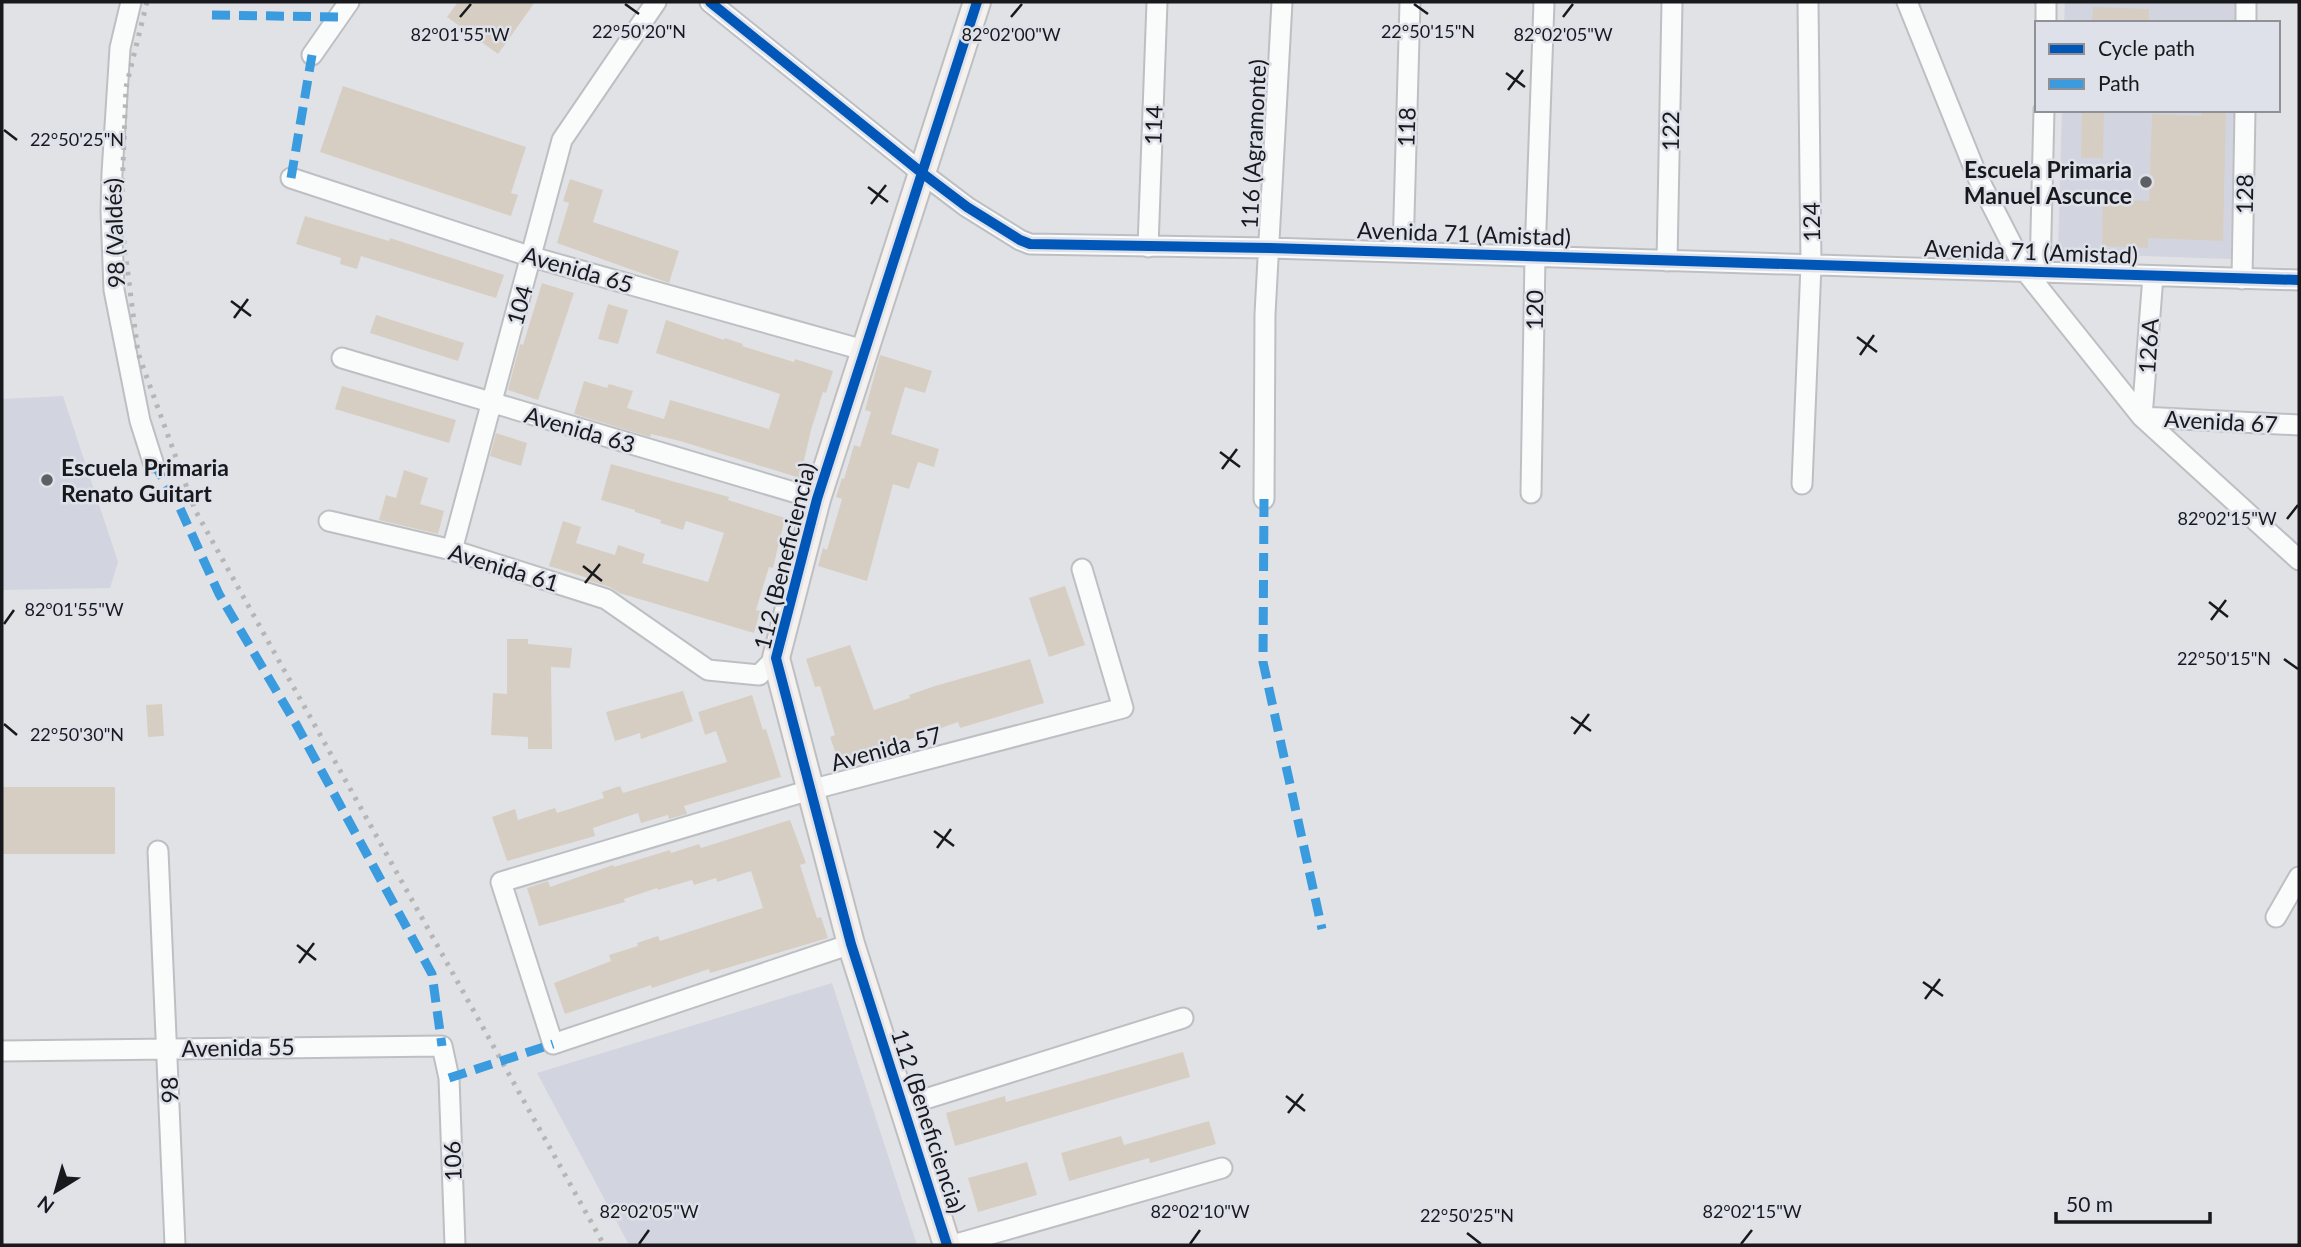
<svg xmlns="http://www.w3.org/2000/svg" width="2301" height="1247" font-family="Lato,sans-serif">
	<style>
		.built { fill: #d2d5df }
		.building { fill: #d7cec3 }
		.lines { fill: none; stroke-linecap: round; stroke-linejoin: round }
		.street-casing { stroke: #bebfc2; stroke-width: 23 }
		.secondary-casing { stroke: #bebfc2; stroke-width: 30 }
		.street { stroke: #fafbfb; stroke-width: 19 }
		.secondary { stroke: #f4f1ee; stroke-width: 26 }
		.rail { stroke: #b6b6b6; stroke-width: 5; stroke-dasharray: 3.5 7; stroke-linecap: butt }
		.quiet { stroke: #3b9bdf; stroke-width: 9; stroke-dasharray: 18 9; stroke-linecap: butt }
		.cycleway-casing { stroke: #dee1e9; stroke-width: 15 }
		.cycleway { stroke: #0057b8; stroke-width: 10 }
		.ticks { fill: none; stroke: #18191c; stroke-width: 2.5 }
		.poi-dot { fill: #5e5f63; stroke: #dee1e9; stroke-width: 2.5 }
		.labels { text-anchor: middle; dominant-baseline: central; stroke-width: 5; stroke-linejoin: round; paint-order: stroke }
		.street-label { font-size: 23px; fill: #18191c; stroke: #dee1e9 }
		.poi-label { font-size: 23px; font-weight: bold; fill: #18191c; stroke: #dee1e9; text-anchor: end }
		.ticks-label { font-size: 18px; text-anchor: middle; fill: #18191c; stroke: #dee1e9; stroke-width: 5; stroke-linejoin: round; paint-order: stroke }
	</style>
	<rect width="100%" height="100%" fill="#e1e2e6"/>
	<!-- built -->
	<path class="built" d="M 2065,2 L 2238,2 L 2237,23 L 2064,23 Z
		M 2062,110 L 2235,110 L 2231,259 L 2058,253 Z
		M 63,396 L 118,562 L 110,588 L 2,590 L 2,399 Z
		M 832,983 L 917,1245 L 629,1245 L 537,1073 Z"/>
	<!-- building -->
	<path class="building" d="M 458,2 L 535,2 L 498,54 L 447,17 Z
		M 2093,7 L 2149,9 L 2149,23 L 2092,23 Z
		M 343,86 L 526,147 L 511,193 L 518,195 L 511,216 L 320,152 Z
		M 2201,110 L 2226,110 L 2223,241 L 2148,238 L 2148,248 L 2102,246 L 2103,199 L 2149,201 L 2152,114 L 2201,116 Z
		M 2082,111 L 2104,112 L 2103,158 L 2081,158 Z
		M 570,179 L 603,190 L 593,222 L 679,251 L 669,283 L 557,243 L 569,203 L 563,201 Z
		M 305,216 L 389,241 L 390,238 L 504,275 L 496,298 L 361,256 L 357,269 L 340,264 L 341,258 L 296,244 Z
		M 542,283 L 574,293 L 538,400 L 508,390 L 520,344 L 523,345 Z
		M 608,304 L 628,310 L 618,344 L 598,339 Z
		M 376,315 L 464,343 L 458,361 L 370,333 Z
		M 666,320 L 724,340 L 725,338 L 743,344 L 742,346 L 794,362 L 795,359 L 833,371 L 826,393 L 823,392 L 811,430 L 800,478 L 680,441 L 651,434 L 650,437 L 574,414 L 584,381 L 607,388 L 609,384 L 633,391 L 627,408 L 664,419 L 670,400 L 769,429 L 780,394 L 656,353 Z
		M 880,355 L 932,371 L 925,393 L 905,387 L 891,434 L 939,449 L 934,467 L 918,462 L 909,489 L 893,484 L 867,581 L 818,566 L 823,548 L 827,550 L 842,499 L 836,497 L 842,478 L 844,479 L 854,445 L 860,447 L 871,412 L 865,410 Z
		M 342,386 L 456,420 L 449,443 L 335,409 Z
		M 496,433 L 527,443 L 521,466 L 490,456 Z
		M 611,464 L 729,497 L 728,500 L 785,518 L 773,568 L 769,567 L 756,610 L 760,611 L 754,633 L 619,593 L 610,587 L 587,580 L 588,578 L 549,566 L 563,521 L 581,527 L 576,543 L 615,555 L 618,545 L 645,554 L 642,563 L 708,582 L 724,533 L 686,521 L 683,530 L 660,523 L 661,520 L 635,512 L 635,510 L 601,500 Z
		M 404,470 L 428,478 L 420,504 L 444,511 L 438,534 L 379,520 L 386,495 L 396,498 Z
		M 1065,586 L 1085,645 L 1049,657 L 1029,598 Z
		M 507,639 L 528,639 L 528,644 L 572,648 L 570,668 L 551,667 L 552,749 L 528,749 L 528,737 L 491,735 L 493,693 L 507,694 Z
		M 850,645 L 874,710 L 910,698 L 909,695 L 935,686 L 1030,659 L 1044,703 L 960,728 L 958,722 L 894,745 L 893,742 L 838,760 L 830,737 L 835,735 L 820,686 L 815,687 L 806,659 Z
		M 683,691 L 693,721 L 641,739 L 640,733 L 615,741 L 606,712 Z
		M 752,695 L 763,730 L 766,729 L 781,777 L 684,806 L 687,814 L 669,819 L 668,815 L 641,823 L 638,813 L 593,828 L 595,836 L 507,861 L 492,817 L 515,809 L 518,820 L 555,808 L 557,813 L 604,798 L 602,792 L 620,786 L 623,793 L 727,762 L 716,731 L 705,735 L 698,712 Z
		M 162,704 L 164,736 L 148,737 L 146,705 Z
		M 2,787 L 115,787 L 115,854 L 2,854 Z
		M 790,820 L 806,863 L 800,865 L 817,918 L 821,917 L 828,938 L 710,973 L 709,969 L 652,988 L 651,985 L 565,1014 L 554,983 L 611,961 L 609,955 L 638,946 L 637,943 L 658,936 L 660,941 L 763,908 L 751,871 L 717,882 L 716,878 L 694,885 L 692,880 L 658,890 L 657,888 L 624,899 L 625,902 L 539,926 L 527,888 L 548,881 L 550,887 L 613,865 L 614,867 L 670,850 L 671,853 L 699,844 L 701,848 Z
		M 1183,1052 L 1190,1077 L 955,1146 L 946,1113 L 1005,1096 L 1006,1102 Z
		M 1209,1121 L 1216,1144 L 1150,1163 L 1149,1158 L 1069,1181 L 1061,1153 L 1121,1136 L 1124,1145 Z
		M 1027,1162 L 1037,1195 L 978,1212 L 968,1178 Z"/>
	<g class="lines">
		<!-- street casing -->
		<g class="street-casing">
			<path id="street" d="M 131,2 L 120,48 L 112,173 L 111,211 L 114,290 L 140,421 L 153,462
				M 710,2 L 922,173 L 967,207 L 1020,240 L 1030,244 L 1269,248 L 2299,280
				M 1907,2 L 1978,178 L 2026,272 L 2142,417 L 2299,560
				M 2046,23 L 2046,2
				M 2246,23 L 2246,2
				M 312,55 L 349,2
				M 291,178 L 532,257 L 867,351
				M 1148,247 L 1157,2
				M 1403,252 L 1410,2
				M 1667,261 L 1672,2
				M 2040,272 L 2044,110
				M 2153,276 L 2142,417 L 2299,425
				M 2242,279 L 2245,110
				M 342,358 L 817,499
				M 1802,484 L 1811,265 L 1808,2
				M 1531,493 L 1535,256 L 1544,2
				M 1264,499 L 1265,314 L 1282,2
				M 329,521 L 452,550 L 606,599 L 708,670 L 759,675 L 776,658
				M 452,550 L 562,140 L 656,2
				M 158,851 L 175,1245
				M 2276,917 L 2299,877
				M 851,944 L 553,1044 L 501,882 L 810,790 L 1123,708 L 1082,569
				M 2,1051 L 442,1046 L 449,1078 L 455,1245
				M 903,1106 L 1183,1018
				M 953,1245 L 1222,1168"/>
		</g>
		<!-- secondary casing -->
		<g class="secondary-casing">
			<path id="secondary" d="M 947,1245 L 851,944 L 776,658 L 817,499 L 977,2"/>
		</g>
		<!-- street -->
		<use href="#street" class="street"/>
		<!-- secondary -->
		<use href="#secondary" class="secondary"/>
		<!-- rail -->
		<path class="rail" d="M 147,2 L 126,87 L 121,219 L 138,353 L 195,510 L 604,1245"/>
		<!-- quiet -->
		<path class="quiet" d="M 212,15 L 338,17
			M 291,178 L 312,55
			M 153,462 L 179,506 L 219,594 L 296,724 L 432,974 L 442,1046
			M 1264,499 L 1263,662 L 1322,929
			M 449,1078 L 553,1044"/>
		<!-- cycleway casing -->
		<g class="cycleway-casing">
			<path id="cycleway" d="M 710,2 L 922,173 L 967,207 L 1020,240 L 1030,244 L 1269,248 L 2299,280
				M 947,1245 L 851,944 L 776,658 L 817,499 L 977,2"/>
		</g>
		<!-- cycleway -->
		<use href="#cycleway" class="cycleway"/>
	</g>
	<!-- ticks -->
	<path class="ticks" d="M 625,4 L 639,14M 1414,4 L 1428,14M 460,17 L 471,4M 1011,17 L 1022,4M 1563,17 L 1573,4M 1506,73 L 1525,87M 1508,90 L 1523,70M 4,130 L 17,140M 868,187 L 888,202M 871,204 L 886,185M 231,301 L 251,316M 234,318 L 248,299M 1857,337 L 1877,352M 1860,355 L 1874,335M 1220,452 L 1240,467M 1222,469 L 1237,449M 2287,519 L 2298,505M 583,566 L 602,581M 585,583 L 600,564M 2209,602 L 2228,617M 2211,620 L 2226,600M 4,624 L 14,610M 2284,659 L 2298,669M 1571,717 L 1591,731M 4,724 L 17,735M 1574,734 L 1589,714M 934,831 L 954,846M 937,848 L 951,829M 297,945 L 316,960M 299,963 L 314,943M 1923,982 L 1943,996M 1925,999 L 1940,979M 1286,1096 L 1305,1111M 1288,1113 L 1303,1094M 1467,1233 L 1481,1244M 639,1244 L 649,1230M 1190,1244 L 1200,1230M 1741,1244 L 1752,1230"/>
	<!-- markers -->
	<g class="poi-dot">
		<circle cx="2146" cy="182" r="7"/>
		<circle cx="47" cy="480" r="7"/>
	</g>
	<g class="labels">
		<!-- street labels -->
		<g class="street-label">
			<text transform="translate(1153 125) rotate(-88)">114</text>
			<text transform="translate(1406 127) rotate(-88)">118</text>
			<text transform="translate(1670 131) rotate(-89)">122</text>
			<text transform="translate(1253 144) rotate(-87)">116 (Agramonte)</text>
			<text transform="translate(2244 194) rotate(-89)">128</text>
			<text transform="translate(1811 222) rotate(-91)">124</text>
			<text transform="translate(114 233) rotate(-92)">98 (Valdés)</text>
			<text transform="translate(1464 233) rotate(2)">Avenida 71 (Amistad)</text>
			<text transform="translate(2031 251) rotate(2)">Avenida 71 (Amistad)</text>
			<text transform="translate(578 269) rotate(16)">Avenida 65</text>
			<text transform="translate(519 305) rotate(-74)">104</text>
			<text transform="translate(1534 310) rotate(-89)">120</text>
			<text transform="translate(2148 346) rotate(-86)">126A</text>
			<text transform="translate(2221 421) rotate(3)">Avenida 67</text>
			<text transform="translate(580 429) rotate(16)">Avenida 63</text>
			<text transform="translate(784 556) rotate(-76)">112 (Beneficiencia)</text>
			<text transform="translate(504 567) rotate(17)">Avenida 61</text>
			<text transform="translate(886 748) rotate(-15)">Avenida 57</text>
			<text transform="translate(238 1047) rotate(-1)">Avenida 55</text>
			<text transform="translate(169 1090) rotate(-92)">98</text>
			<text transform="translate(929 1121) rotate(72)">112 (Beneficiencia)</text>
			<text transform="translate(452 1161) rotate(-92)">106</text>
		</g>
		<!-- poi labels -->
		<g class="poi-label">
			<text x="2132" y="169">Escuela Primaria<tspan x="2132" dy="26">Manuel Ascunce</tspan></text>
			<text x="61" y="467" text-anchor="start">Escuela Primaria<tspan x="61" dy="26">Renato Guitart</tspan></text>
		</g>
	</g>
	<g class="ticks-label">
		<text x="639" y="38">22°50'20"N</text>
		<text x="1428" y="38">22°50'15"N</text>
		<text x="460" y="41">82°01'55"W</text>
		<text x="1011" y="41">82°02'00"W</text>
		<text x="1563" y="41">82°02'05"W</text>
		<text x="77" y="146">22°50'25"N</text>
		<text x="2227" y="525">82°02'15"W</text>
		<text x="74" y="616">82°01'55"W</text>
		<text x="2224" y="665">22°50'15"N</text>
		<text x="77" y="741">22°50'30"N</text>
		<text x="649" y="1218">82°02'05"W</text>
		<text x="1200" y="1218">82°02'10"W</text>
		<text x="1752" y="1218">82°02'15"W</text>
		<text x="1467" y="1222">22°50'25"N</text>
	</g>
	<!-- border -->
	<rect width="2301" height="1247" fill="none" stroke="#18191c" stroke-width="7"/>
	<!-- legend -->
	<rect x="2035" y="21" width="245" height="91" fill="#dee1e9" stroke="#8f9197" stroke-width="2"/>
	<rect x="2049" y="44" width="35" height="10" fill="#0057b8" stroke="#8f9197" stroke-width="2"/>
	<text x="2098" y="56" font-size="21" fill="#18191c">Cycle path</text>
	<rect x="2049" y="79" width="35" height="10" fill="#3b9bdf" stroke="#8f9197" stroke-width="2"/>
	<text x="2098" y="91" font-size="21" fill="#18191c">Path</text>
	<!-- north arrow -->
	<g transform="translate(56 1191) rotate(217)" stroke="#dee1e9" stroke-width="5" paint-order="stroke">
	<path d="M0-5L12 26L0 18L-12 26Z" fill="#18191c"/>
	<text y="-10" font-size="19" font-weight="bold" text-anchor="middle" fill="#18191c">N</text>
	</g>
	<!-- scale -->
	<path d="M2056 1212v10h154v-10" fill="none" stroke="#18191c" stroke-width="3.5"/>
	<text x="2066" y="1212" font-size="21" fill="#18191c" stroke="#dee1e9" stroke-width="5" paint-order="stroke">50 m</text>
</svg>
